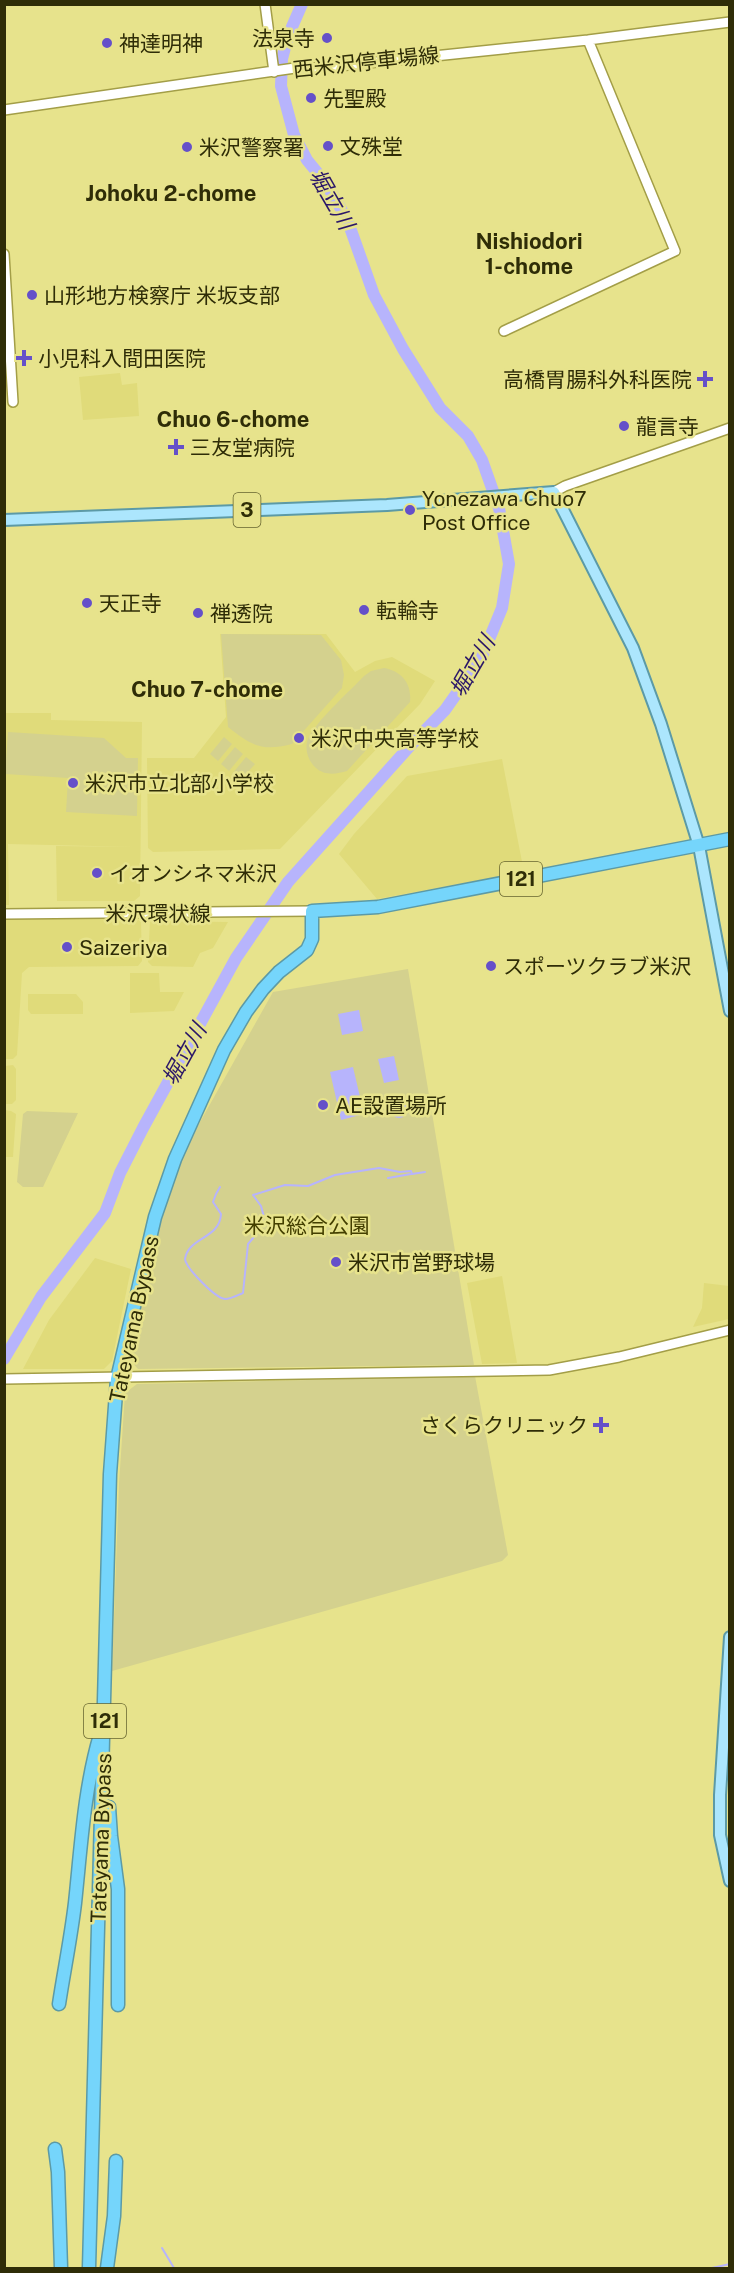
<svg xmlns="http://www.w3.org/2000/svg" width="734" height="2273" font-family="'Public Sans','Noto Sans JP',sans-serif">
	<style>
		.built { fill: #e0db7a }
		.green { fill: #d4d18e }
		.water { fill: #b7b4fc }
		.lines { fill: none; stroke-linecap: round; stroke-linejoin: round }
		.stream { stroke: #b7b4fc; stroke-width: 2 }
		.river { stroke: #b7b4fc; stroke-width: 12 }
		.secondary-casing { stroke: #a39e47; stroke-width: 12 }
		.primary-casing { stroke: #5c9aa6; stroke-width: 14 }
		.highway-casing { stroke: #5c9aa6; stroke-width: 15 }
		.secondary { stroke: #fff; stroke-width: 9 }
		.primary { stroke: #ace6fd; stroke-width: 10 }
		.highway { stroke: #75d5fb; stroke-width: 12 }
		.poi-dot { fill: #6550c9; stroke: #e7e38c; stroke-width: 2 }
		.labels { text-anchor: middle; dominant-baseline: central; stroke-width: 5; stroke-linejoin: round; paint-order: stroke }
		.shield { fill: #e7e38c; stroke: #66642f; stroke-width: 1.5 }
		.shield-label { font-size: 20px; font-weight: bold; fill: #2f2d07 }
		.poi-label { font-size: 21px; fill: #2f2d07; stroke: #e7e38c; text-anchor: start }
		.street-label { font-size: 21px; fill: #2f2d07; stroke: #e7e38c }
		.park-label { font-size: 21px; fill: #433f00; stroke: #e7e38c }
		.neighbourhood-label { font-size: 22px; font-weight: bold; fill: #2f2d07; stroke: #e7e38c }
		.water-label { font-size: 22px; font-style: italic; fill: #2b1768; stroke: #e7e38c }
	</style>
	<rect width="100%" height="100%" fill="#e7e38c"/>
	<!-- built -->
	<path class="built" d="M 120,373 L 122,385 L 137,383 L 139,416 L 83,420 L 79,377 Z
		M 220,634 L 326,634 L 355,672 L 375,661 L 392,657 L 435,681 L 420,704 L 280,849 L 153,852 L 148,848 L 147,758 L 194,758 L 226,717 Z
		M 5,713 L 51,713 L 51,720 L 142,722 L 140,896 L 134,901 L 57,901 L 56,846 L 136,847 L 8,844 L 9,905 L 5,905 Z
		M 502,759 L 524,872 L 377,899 L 339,854 L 354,834 L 407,776 Z
		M 136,917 L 141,922 L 142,961 L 138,966 L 29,967 L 22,973 L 17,1055 L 13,1059 L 5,1059 L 4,919 Z
		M 150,921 L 228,922 L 213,948 L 200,953 L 193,967 L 152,966 L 148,962 Z
		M 130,973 L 159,973 L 160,992 L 184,992 L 174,1011 L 130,1013 Z
		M 28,994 L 76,994 L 83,1002 L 83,1014 L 31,1014 L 28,1010 Z
		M 13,1065 L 16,1069 L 16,1100 L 12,1104 L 5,1104 L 5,1066 Z
		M 5,1110 L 11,1111 L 16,1114 L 13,1157 L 5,1157 Z
		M 95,1258 L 131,1269 L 112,1361 L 104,1369 L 23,1369 L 49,1320 Z
		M 502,1276 L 517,1363 L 482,1364 L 467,1283 Z
		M 704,1283 L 729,1286 L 729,1319 L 693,1327 L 702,1308 Z"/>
	<!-- green -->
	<path class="green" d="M 221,634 L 321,635 L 341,660 L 344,675 L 342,688 L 292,744 C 261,752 251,745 228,727 Z
		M 384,668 C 402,671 412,684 410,702 L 347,771 C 337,774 325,776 316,768 C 308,761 304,749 308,739 C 314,723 351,690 364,676 L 371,671 Z
		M 8,732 L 104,738 L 126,758 L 138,758 L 137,816 L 66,812 L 68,778 L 5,774 Z
		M 224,737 L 232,744 L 218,761 L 210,754 Z
		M 235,747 L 243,754 L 229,771 L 221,764 Z
		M 246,757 L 255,764 L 240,781 L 232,774 Z
		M 408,969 L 474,1365 L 138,1369 L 130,1360 L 151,1259 L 177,1163 L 273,992 Z
		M 27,1111 L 78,1113 L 43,1187 L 23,1187 L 17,1182 L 23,1114 Z
		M 475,1376 L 508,1555 L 502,1561 L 112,1671 L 119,1484 L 125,1393 L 137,1384 Z"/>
	<!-- water -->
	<path class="water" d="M 359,1010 L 363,1031 L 342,1035 L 338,1014 Z
		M 394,1056 L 399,1080 L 384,1083 L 378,1059 Z
		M 353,1067 L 364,1114 L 341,1120 L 330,1072 Z
		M391 1110a8 8 0 1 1 16 0a8 8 0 1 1-16 0Z"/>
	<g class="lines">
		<!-- stream -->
		<path class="stream" d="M 388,1178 L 411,1174
			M 220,1187 L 216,1194 L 213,1202 L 221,1214 C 220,1239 188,1237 185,1259 C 186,1268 215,1298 225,1299 C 231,1299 238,1295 243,1293 L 248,1244 L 254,1237 L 264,1217 L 261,1206 L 253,1195 L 285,1185 L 308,1186 L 335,1175 L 379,1168 L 400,1172 L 411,1171 L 412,1174 L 425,1172
			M 162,2248 L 174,2268
			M 712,2268 L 730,2264"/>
		<!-- river -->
		<path class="river" d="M 4,1359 L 41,1297 L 105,1213 L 120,1173 L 143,1128 L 236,958 L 288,882 L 409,747 L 445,710 L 481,659 L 502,608 L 509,564 L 499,508 L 482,460 L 468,436 L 440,408 L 403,349 L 374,295 L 347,219 L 325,182 L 307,160 L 294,135 L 281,86 L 282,59 L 288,36 L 302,4"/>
		<!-- secondary casing -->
		<g class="secondary-casing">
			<path id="secondary" d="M 265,4 L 274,72
				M 4,110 L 295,68 L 319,68 L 588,40 L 730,22
				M 4,254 L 13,402
				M 504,331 L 675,251 L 588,40
				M 554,492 L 565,486 L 730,428
				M 4,914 L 312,911
				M 4,1379 L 549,1370 L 619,1357 L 730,1330"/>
		</g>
		<!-- primary casing -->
		<g class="primary-casing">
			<path id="primary" d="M 4,520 L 387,505 L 554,492 L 633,648 L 661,724 L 699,846 L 730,1011
				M 730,1637 L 720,1795 L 720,1835 L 730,1881"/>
		</g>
		<!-- highway casing -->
		<g class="highway-casing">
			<path id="highway" d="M 109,1807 L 111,1836 L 118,1889 L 118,2005
				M 59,2004 C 64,1971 71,1937 75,1903 C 81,1847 84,1789 100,1735
				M 55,2149 L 58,2172 L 61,2268
				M 89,2268 L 110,1474 L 117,1379 L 155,1217 L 175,1159 L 224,1050 L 246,1012 L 263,989 L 279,972 L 307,950 L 312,939 L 312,911 L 378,907 L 730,839
				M 107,2268 L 114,2216 L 116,2161"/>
		</g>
		<!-- secondary -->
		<use href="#secondary" class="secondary"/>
		<!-- primary -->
		<use href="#primary" class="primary"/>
		<!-- highway -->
		<use href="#highway" class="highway"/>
	</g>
	<!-- markers -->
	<g class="poi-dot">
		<circle cx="327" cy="38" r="6"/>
		<circle cx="107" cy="43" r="6"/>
		<circle cx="311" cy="98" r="6"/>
		<circle cx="328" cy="146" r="6"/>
		<circle cx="187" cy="147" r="6"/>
		<circle cx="32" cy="295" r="6"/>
		<path d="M21 349h6v6h6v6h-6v6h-6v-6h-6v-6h6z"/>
		<path d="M702 370h6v6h6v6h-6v6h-6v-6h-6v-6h6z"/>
		<circle cx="624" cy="426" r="6"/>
		<path d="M173 438h6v6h6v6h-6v6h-6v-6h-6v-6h6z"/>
		<circle cx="410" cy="510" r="6"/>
		<circle cx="87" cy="603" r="6"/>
		<circle cx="364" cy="610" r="6"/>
		<circle cx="198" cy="613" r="6"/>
		<circle cx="299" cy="738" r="6"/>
		<circle cx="73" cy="783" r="6"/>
		<circle cx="97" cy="873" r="6"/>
		<circle cx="67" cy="947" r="6"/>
		<circle cx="491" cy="966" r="6"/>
		<circle cx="323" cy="1105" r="6"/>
		<circle cx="336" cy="1262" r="6"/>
		<path d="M598 1416h6v6h6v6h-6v6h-6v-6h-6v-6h6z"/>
	</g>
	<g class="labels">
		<!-- shield labels -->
		<g class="shield">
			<rect x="233.5" y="493" width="27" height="34" rx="4.5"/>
			<rect x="500" y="862" width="42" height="34" rx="4.5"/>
			<rect x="84" y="1704" width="42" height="34" rx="4.5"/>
		</g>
		<g class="shield-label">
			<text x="247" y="510">3</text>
			<text x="521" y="879">121</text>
			<text x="105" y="1721">121</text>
		</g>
		<!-- poi labels -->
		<g class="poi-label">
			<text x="315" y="38" text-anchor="end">法泉寺</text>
			<text x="119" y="43">神達明神</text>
			<text x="323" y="98">先聖殿</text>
			<text x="340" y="146">文殊堂</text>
			<text x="199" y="147">米沢警察署</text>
			<text x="44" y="295">山形地方検察庁 米坂支部</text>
			<text x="38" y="358">小児科入間田医院</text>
			<text x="692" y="379" text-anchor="end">高橋胃腸科外科医院</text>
			<text x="636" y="426">龍言寺</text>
			<text x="190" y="447">三友堂病院</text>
			<text x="422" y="498">Yonezawa Chuo7<tspan x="422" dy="24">Post Office</tspan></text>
			<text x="99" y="603">天正寺</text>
			<text x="376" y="610">転輪寺</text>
			<text x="210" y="613">禅透院</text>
			<text x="311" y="738">米沢中央高等学校</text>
			<text x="85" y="783">米沢市立北部小学校</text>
			<text x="109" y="873">イオンシネマ米沢</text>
			<text x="79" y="947">Saizeriya</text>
			<text x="503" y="966">スポーツクラブ米沢</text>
			<text x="335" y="1105">AE設置場所</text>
			<text x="348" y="1262">米沢市営野球場</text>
			<text x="588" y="1425" text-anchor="end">さくらクリニック</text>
		</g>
		<!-- street labels -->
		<g class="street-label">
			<text transform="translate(366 62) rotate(-6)">西米沢停車場線</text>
			<text x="158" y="913">米沢環状線</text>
			<text transform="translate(134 1319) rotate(-78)">Tateyama Bypass</text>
			<text transform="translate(101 1838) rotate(-88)">Tateyama Bypass</text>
		</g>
		<!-- park labels -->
		<g class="park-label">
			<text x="307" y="1225">米沢総合公園</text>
		</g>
		<!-- neighbourhood labels -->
		<g class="neighbourhood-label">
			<text x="171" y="193">Johoku 2-chome</text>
			<text x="529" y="241">Nishiodori<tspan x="529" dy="25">1-chome</tspan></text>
			<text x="233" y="419">Chuo 6-chome</text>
			<text x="207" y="689">Chuo 7-chome</text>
		</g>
		<!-- water labels -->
		<g class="water-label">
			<text transform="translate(332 199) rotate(60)">堀立川</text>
			<text transform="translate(472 666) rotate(-60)">堀立川</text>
			<text transform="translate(184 1054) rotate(-61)">堀立川</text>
		</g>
	</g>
	<!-- border -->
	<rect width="734" height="2273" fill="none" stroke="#2f2d07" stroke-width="12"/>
</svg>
